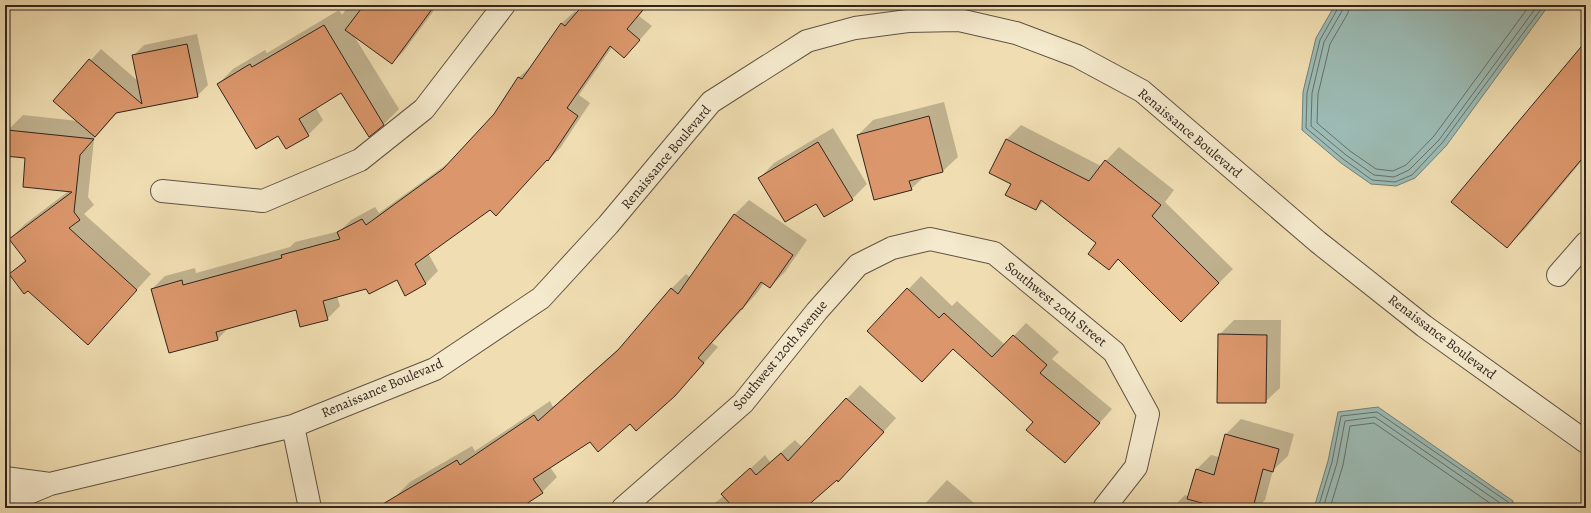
<svg xmlns="http://www.w3.org/2000/svg" width="1591" height="513" font-family="Alegreya,serif">
	<style>
		.water { fill: #9cbbb4; stroke: #717f78 }
		.shadow { fill: #0003 }
		.lines { fill: none; stroke-linecap: round; stroke-linejoin: round }
		.shore { stroke: #667069; stroke-width: 1 }
		.building { fill: #db976b; stroke: #31251e }
		.minor-casing { stroke: #615343; stroke-width: 24 }
		.minor { stroke: #f5eacd; stroke-width: 22 }
		.labels { text-anchor: middle; dominant-baseline: central; stroke-width: 4; stroke-linejoin: round; paint-order: stroke }
		.street-label { font-size: 14px; fill: #31251e; stroke: #f5eacd }
	</style>
	<rect width="100%" height="100%" fill="#f0deb2"/>
	<filter id="stains"><feTurbulence type="fractalNoise" baseFrequency=".005" numOctaves="4"/><feColorMatrix values="0 0 0 0 .2 0 0 0 0 .09 0 0 0 0 .02 0 0 0 .5 -.17"/></filter>
	<radialGradient id="worn" r=".72"><stop offset=".6" stop-color="#630" stop-opacity="0"/><stop offset="1" stop-color="#630" stop-opacity=".3"/></radialGradient>
	<!-- water -->
	<path class="water" d="M 1335,5 L 1549,5 L 1446,146 L 1415,178 L 1396,186 L 1371,184 L 1341,163 L 1302,130 L 1303,92 L 1316,38 Z
		M 1378,407 L 1513,501 L 1513,508 L 1314,508 L 1328,461 L 1338,412 Z"/>
	<!-- shadow -->
	<path class="shadow" d="M 349,5 L 438,5 L 404,51 L 392,63 L 354,36 L 399,109 L 384,124 L 369,136 L 341,92 L 316,108 L 323,120 L 308,135 L 278,135 L 218,84 L 233,69 L 265,50 L 267,53 L 339,10 L 342,15 Z
		M 585,5 L 648,5 L 639,16 L 652,26 L 636,44 L 612,47 L 579,95 L 590,103 L 561,147 L 548,160 L 490,208 L 428,253 L 438,271 L 425,284 L 397,279 L 337,296 L 340,306 L 327,319 L 296,309 L 229,327 L 218,339 L 152,289 L 165,276 L 195,268 L 196,273 L 290,247 L 295,242 L 340,231 L 351,220 L 375,207 L 379,213 L 454,159 L 495,114 L 519,77 L 533,65 L 562,23 L 575,11 L 578,13 Z
		M 197,34 L 208,85 L 197,96 L 118,112 L 94,139 L 88,197 L 94,205 L 84,214 L 151,274 L 102,328 L 11,274 L 26,259 L 10,239 L 25,224 L 70,190 L 26,157 L 8,130 L 23,115 L 78,121 L 54,101 L 101,49 L 138,81 L 133,56 L 144,45 Z
		M 1586,44 L 1586,156 L 1525,229 L 1507,247 Z
		M 944,102 L 958,157 L 943,171 L 925,176 L 911,189 L 858,135 L 873,120 Z
		M 1021,125 L 1101,166 L 1119,147 L 1174,190 L 1165,202 L 1233,269 L 1181,321 L 1119,259 L 1109,269 L 1097,243 L 1044,201 L 1036,209 L 1013,184 L 991,172 L 1007,139 Z
		M 833,128 L 867,184 L 852,199 L 816,202 L 760,178 L 774,163 Z
		M 749,200 L 807,240 L 785,272 L 770,287 L 764,283 L 757,293 L 712,343 L 718,347 L 690,379 L 675,395 L 590,441 L 550,467 L 557,477 L 542,492 L 519,508 L 402,508 L 395,497 L 410,482 L 472,446 L 475,451 L 550,401 L 553,407 L 624,344 L 671,289 L 686,274 L 691,278 L 734,215 Z
		M 921,276 L 952,306 L 957,301 L 1005,345 L 1026,323 L 1059,352 L 1052,359 L 1112,409 L 1065,462 L 1035,422 L 953,348 L 869,331 Z
		M 1234,320 L 1281,320 L 1280,388 L 1265,402 L 1219,335 Z
		M 860,385 L 896,418 L 852,467 L 804,508 L 708,508 L 724,496 L 723,494 L 765,455 L 770,462 L 795,440 L 802,447 Z
		M 1241,419 L 1294,434 L 1288,456 L 1273,470 L 1265,500 L 1257,508 L 1224,508 L 1191,499 L 1203,508 L 1172,508 L 1185,495 L 1189,497 L 1196,470 L 1211,455 L 1219,457 L 1226,434 Z
		M 947,480 L 980,508 L 921,508 Z"/>
	<g class="lines">
		<!-- shore -->
		<path class="shore" d="M 1338,5 L 1338,8 L 1320,40 L 1307,93 L 1306,128 L 1343,159 L 1372,180 L 1395,182 L 1412,175 L 1442,143 L 1544,5
			M 1343,5 L 1342,11 L 1324,42 L 1312,93 L 1311,126 L 1346,155 L 1374,175 L 1394,177 L 1409,170 L 1439,140 L 1538,5
			M 1349,5 L 1348,13 L 1330,44 L 1318,94 L 1317,123 L 1350,151 L 1376,169 L 1393,171 L 1406,165 L 1434,136 L 1530,5
			M 1318,508 L 1332,462 L 1341,416 L 1377,412 L 1508,502 L 1509,508
			M 1323,508 L 1337,463 L 1345,421 L 1375,417 L 1503,505 L 1504,508
			M 1330,508 L 1343,465 L 1350,426 L 1374,423 L 1497,508"/>
	</g>
	<!-- building -->
	<path class="building" d="M 364,5 L 435,5 L 392,64 L 345,30 Z
		M 583,5 L 647,5 L 627,29 L 640,40 L 624,58 L 610,46 L 567,108 L 578,116 L 548,161 L 547,160 L 496,216 L 490,210 L 415,264 L 426,284 L 405,296 L 397,280 L 369,294 L 366,289 L 323,301 L 328,320 L 300,327 L 296,310 L 216,332 L 218,340 L 169,353 L 151,289 L 182,280 L 183,285 L 282,258 L 281,255 L 340,239 L 337,232 L 362,219 L 366,225 L 443,169 L 494,114 L 518,77 L 522,79 L 561,23 L 565,26 Z
		M 324,25 L 384,125 L 369,137 L 341,93 L 299,119 L 309,136 L 286,149 L 278,136 L 256,149 L 217,84 L 250,64 L 252,67 Z
		M 1586,41 L 1586,154 L 1507,248 L 1451,202 Z
		M 187,44 L 198,97 L 116,113 L 95,137 L 53,101 L 89,59 L 142,104 L 132,55 Z
		M 929,116 L 943,172 L 909,181 L 912,190 L 874,200 L 857,135 Z
		M 7,130 L 94,139 L 80,155 L 74,212 L 80,220 L 69,228 L 137,290 L 88,345 L 28,291 L 24,294 L 9,274 L 26,261 L 9,239 L 72,192 L 23,187 L 25,158 L 5,156 Z
		M 1006,139 L 1089,181 L 1105,160 L 1161,205 L 1152,216 L 1219,283 L 1181,322 L 1118,259 L 1109,270 L 1088,254 L 1096,243 L 1041,200 L 1036,210 L 1005,195 L 1011,184 L 989,173 Z
		M 818,142 L 853,200 L 824,217 L 816,204 L 785,222 L 758,178 Z
		M 734,214 L 793,255 L 770,288 L 761,282 L 742,309 L 741,309 L 698,358 L 704,363 L 675,396 L 636,431 L 630,424 L 598,452 L 590,442 L 533,479 L 543,493 L 520,508 L 376,508 L 457,460 L 460,465 L 534,415 L 538,421 L 618,350 L 671,288 L 678,294 Z
		M 907,288 L 939,318 L 944,313 L 992,357 L 1013,335 L 1047,365 L 1040,373 L 1100,423 L 1065,463 L 1026,430 L 1033,422 L 953,349 L 922,382 L 867,331 Z
		M 1218,334 L 1267,335 L 1266,403 L 1217,403 Z
		M 846,398 L 884,432 L 838,482 L 837,480 L 805,508 L 734,508 L 721,494 L 750,468 L 756,475 L 781,453 L 788,461 Z
		M 1225,434 L 1279,449 L 1273,472 L 1263,469 L 1253,508 L 1220,508 L 1187,499 L 1196,469 L 1214,475 Z"/>
	<g class="lines">
		<!-- minor casing -->
		<g class="minor-casing">
			<path id="minor" d="M 162,191 L 263,201 L 360,160 L 424,109 L 504,5
				M 1558,275 L 1586,243
				M 293,426 L 310,508
				M 5,478 L 50,484
				M 5,503 L 50,484 L 293,426 L 435,369 L 541,298 L 608,225 L 711,102 L 807,41 L 855,28 L 908,21 L 959,20 L 1016,33 L 1077,56 L 1142,91 L 1318,242 L 1424,326 L 1586,442
				M 623,508 L 743,403 L 817,311 L 858,265 L 892,248 L 930,239 L 994,253 L 1114,352 L 1148,414 L 1136,467 L 1104,508"/>
		</g>
		<!-- minor -->
		<use href="#minor" class="minor"/>
	</g>
	<g class="labels">
		<!-- street labels -->
		<g class="street-label">
			<text transform="translate(1190 133) rotate(40)">Renaissance Boulevard</text>
			<text transform="translate(666 157) rotate(-50)">Renaissance Boulevard</text>
			<text transform="translate(1056 304) rotate(39)">Southwest 20th Street</text>
			<text transform="translate(1442 337) rotate(37)">Renaissance Boulevard</text>
			<text transform="translate(780 355) rotate(-50)">Southwest 120th Avenue</text>
			<text transform="translate(382 388) rotate(-23)">Renaissance Boulevard</text>
		</g>
	</g>
	<!-- margin -->
	<rect width="1591" height="513" fill="none" stroke="#f0deb2" stroke-width="20"/>
	<rect x="6" y="6" width="1579" height="501" fill="none" stroke="#31251e" stroke-width="2"/>
	<rect x="10" y="10" width="1571" height="493" fill="none" stroke="#31251e"/>
	<rect width="100%" height="100%" filter="url(#stains)"/>
	<rect width="100%" height="100%" fill="url(#worn)"/>
</svg>
